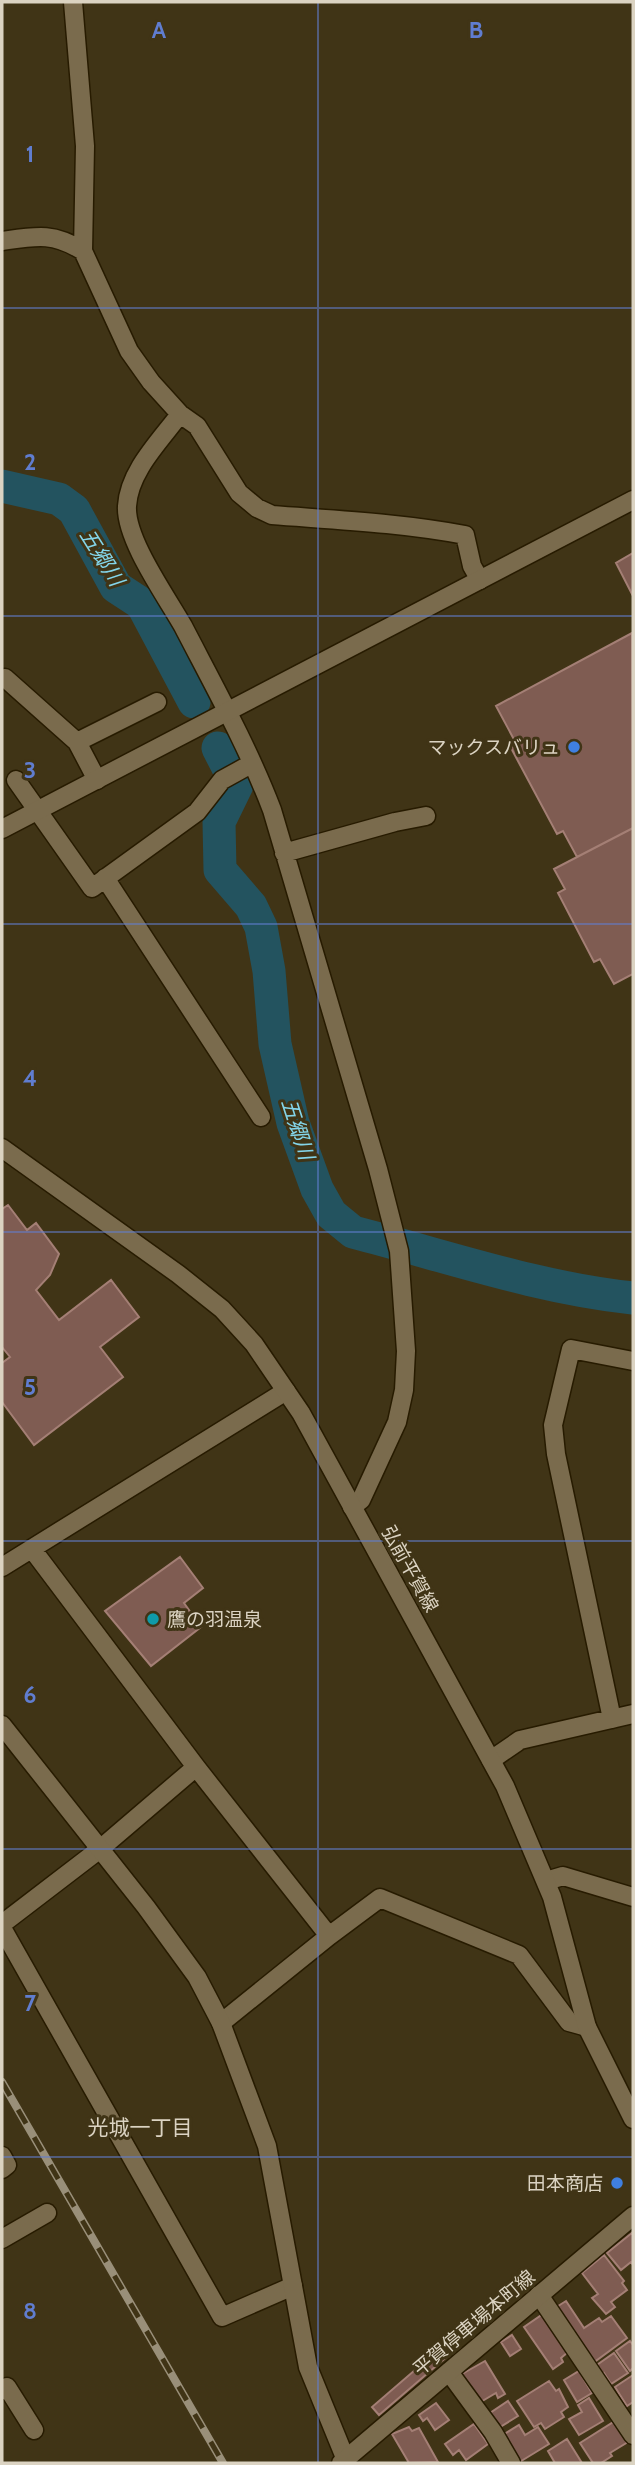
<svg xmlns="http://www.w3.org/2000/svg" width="635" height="2465" font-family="Cabin,'Noto Sans JP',sans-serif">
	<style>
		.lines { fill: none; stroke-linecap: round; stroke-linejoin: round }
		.river { stroke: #23535f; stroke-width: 33 }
		.building { fill: #7f5c52; stroke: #a47f75; stroke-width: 2 }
		.minor-casing { stroke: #271b00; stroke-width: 21 }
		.tertiary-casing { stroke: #271b00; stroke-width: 21 }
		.secondary-casing { stroke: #271b00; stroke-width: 21 }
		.minor { stroke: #7a6b4d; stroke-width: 18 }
		.tertiary { stroke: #7a6b4d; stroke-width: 18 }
		.secondary { stroke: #7a6b4d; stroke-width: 18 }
		.rail-casing { stroke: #998f79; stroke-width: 8 }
		.rail { stroke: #403416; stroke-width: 5; stroke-dasharray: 16; stroke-linecap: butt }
		.grid { fill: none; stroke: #607dd0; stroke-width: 2; stroke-opacity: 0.55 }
		.shop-dot { fill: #3f7fe0; stroke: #403416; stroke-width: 2.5 }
		.culture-dot { fill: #0f9aa8; stroke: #403416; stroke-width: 2.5 }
		.labels { text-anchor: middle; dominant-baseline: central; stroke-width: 6; stroke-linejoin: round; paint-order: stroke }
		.poi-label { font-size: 19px; fill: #dbd3c2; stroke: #403416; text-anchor: end }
		.street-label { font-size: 19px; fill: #dbd3c2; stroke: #403416 }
		.water-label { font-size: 21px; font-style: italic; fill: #83d5ea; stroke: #403416 }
		.neighbourhood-label { font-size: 21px; fill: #dbd3c2; stroke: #403416 }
		.grid-label { font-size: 23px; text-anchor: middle; font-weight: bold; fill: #607dd0; stroke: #403416; stroke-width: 6; stroke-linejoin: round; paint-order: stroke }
	</style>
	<rect width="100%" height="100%" fill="#403416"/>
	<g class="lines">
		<!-- river -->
		<path class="river" d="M 2,486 L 59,499 L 74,510 L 116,587 L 142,604 L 194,702
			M 218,748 L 237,785 L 219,822 L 220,870 L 251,906 L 261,927 L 269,971 L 275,1044 L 293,1123 L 317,1189 L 331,1214 L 353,1232 C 446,1256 538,1288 633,1298"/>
	</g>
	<!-- building -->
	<path class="building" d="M 633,553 L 633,596 L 616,563 Z
		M 632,633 L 633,828 L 577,857 L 563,831 L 557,834 L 511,748 L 517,745 L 496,706 Z
		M 633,828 L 633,974 L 614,984 L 600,959 L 594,962 L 558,893 L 565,889 L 554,869 Z
		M 8,1205 L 27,1230 L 36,1223 L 59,1254 L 50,1275 L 36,1290 L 59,1320 L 111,1280 L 139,1317 L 100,1347 L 123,1377 L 34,1445 L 2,1402 L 2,1363 L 10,1357 L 2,1347 L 2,1209 Z
		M 180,1557 L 203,1588 L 184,1603 L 201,1627 L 151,1666 L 105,1611 Z
		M 633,2232 L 633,2265 L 631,2262 L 621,2270 L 607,2253 Z
		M 604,2255 L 624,2281 L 622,2283 L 627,2290 L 611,2302 L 615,2307 L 606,2314 L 592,2298 L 598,2294 L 582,2273 Z
		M 566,2301 L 584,2328 L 599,2318 L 602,2322 L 611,2316 L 627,2338 L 593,2363 L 555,2308 Z
		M 543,2314 L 568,2352 L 561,2358 L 563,2362 L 553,2369 L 524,2327 Z
		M 512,2335 L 521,2349 L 510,2356 L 501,2342 Z
		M 630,2341 L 633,2345 L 633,2368 L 630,2371 L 616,2351 Z
		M 441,2346 L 449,2355 L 379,2415 L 372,2407 L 422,2364 L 421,2363 Z
		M 614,2353 L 628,2373 L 611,2384 L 604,2373 L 600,2376 L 594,2367 Z
		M 485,2361 L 505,2394 L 498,2398 L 496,2393 L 479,2403 L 462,2374 Z
		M 579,2371 L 592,2393 L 577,2402 L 564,2380 Z
		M 633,2375 L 633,2402 L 627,2406 L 615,2387 Z
		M 549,2381 L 556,2391 L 559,2389 L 568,2407 L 561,2412 L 564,2417 L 545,2429 L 541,2423 L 534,2427 L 517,2401 Z
		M 589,2398 L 603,2421 L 579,2435 L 569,2419 L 582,2412 L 578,2405 Z
		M 508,2401 L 518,2416 L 497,2429 L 487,2415 Z
		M 436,2403 L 449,2420 L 435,2430 L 427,2418 L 423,2421 L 419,2415 Z
		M 615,2421 L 628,2442 L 610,2453 L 612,2456 L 601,2463 L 593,2463 L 580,2443 Z
		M 474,2424 L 488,2444 L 466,2460 L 459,2450 L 453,2455 L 445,2444 Z
		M 519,2425 L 525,2435 L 538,2427 L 549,2444 L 518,2463 L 501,2436 Z
		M 409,2427 L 412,2431 L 419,2428 L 438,2462 L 409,2463 L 392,2434 Z
		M 567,2439 L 582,2463 L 555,2463 L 548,2451 Z"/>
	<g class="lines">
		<!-- minor casing -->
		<g class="minor-casing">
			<path id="minor" d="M 73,2 L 85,146 L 83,251 L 129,351 L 151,382 L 180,414 L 197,426 L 239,493 L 257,508 L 272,515 C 336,520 402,523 465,535 L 472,566 L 480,580
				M 2,241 C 36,236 53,232 83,251
				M 180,414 C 160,441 129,471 127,506 C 125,539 166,596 183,626 C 214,686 248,747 272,810 L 378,1169 L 399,1251 L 406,1351 L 404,1390 L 397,1422 L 361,1500 L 352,1507
				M 5,678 L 77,742 L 97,780
				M 77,742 L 157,702
				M 16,780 L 92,888 L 197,812 L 222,780 L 251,764
				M 284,853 L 395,822 L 426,816
				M 105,878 L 261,1117
				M 32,1549 L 196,1767 L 329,1936 L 221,2023
				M 2,1567 L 286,1391
				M 612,1719 L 556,1454 L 553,1425 L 571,1349 L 633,1361
				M 491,1760 L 520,1740 L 633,1714
				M 546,1881 L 563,1876 L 633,1897
				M 2,1924 L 100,1849 L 196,1767
				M 2,1928 L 222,2317 L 293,2286
				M 329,1936 L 380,1898 L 519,1955 L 569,2022 L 587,2027
				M 2,2156 L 7,2165 L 2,2169
				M 2,2239 L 47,2213
				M 539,2295 L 633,2435
				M 449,2372 L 493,2432 L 511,2463
				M 2,2390 L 7,2387 L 34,2430"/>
		</g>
		<!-- tertiary casing -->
		<g class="tertiary-casing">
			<path id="tertiary" d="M 2,829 L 633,500
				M 2,1725 L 146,1907 L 197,1977 L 221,2023 L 267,2146 L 308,2367 L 346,2460"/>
		</g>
		<!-- secondary casing -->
		<g class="secondary-casing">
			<path id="secondary" d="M 2,1148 L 178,1274 L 222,1309 L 254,1344 L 301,1413 L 505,1786 L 552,1897 L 587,2027 L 633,2119
				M 341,2463 L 633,2216"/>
		</g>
		<!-- minor -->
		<use href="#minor" class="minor"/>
		<!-- tertiary -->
		<use href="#tertiary" class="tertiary"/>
		<!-- secondary -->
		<use href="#secondary" class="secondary"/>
		<!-- rail casing -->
		<g class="rail-casing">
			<path id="rail" d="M 2,2082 L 223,2463"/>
		</g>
		<!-- rail -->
		<use href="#rail" class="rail"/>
	</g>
	<!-- grid -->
	<path class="grid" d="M 318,2 L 318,2463M 2,308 L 633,308M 2,616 L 633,616M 2,924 L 633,924M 2,1232 L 633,1232M 2,1541 L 633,1541M 2,1849 L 633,1849M 2,2157 L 633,2157"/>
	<!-- markers -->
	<g class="shop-dot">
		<circle cx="574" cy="747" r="7"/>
		<circle cx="617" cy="2183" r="7"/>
	</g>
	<circle class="culture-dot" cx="153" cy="1619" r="7"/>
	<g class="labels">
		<!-- poi labels -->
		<g class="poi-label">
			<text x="560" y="747">マックスバリュ</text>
			<text x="167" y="1619" text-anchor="start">鷹の羽温泉</text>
			<text x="603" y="2183">田本商店</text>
		</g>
		<!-- street labels -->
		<g class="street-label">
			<text transform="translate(410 1569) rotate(61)">弘前平賀線</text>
			<text transform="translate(474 2323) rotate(-40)">平賀停車場本町線</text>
		</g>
		<!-- water labels -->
		<g class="water-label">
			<text transform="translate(102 557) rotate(58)">五郷川</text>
			<text transform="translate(298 1129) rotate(72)">五郷川</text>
		</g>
		<!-- neighbourhood labels -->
		<g class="neighbourhood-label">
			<text x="140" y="2127">光城一丁目</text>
		</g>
	</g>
	<g class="grid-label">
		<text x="159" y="38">A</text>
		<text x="476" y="38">B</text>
		<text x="30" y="162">1</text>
		<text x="30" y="470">2</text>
		<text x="30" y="778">3</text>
		<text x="30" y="1086">4</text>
		<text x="30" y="1395">5</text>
		<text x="30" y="1703">6</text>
		<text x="30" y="2011">7</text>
		<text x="30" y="2319">8</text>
	</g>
	<!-- border -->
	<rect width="635" height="2465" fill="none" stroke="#dbd3c2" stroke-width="7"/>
</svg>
